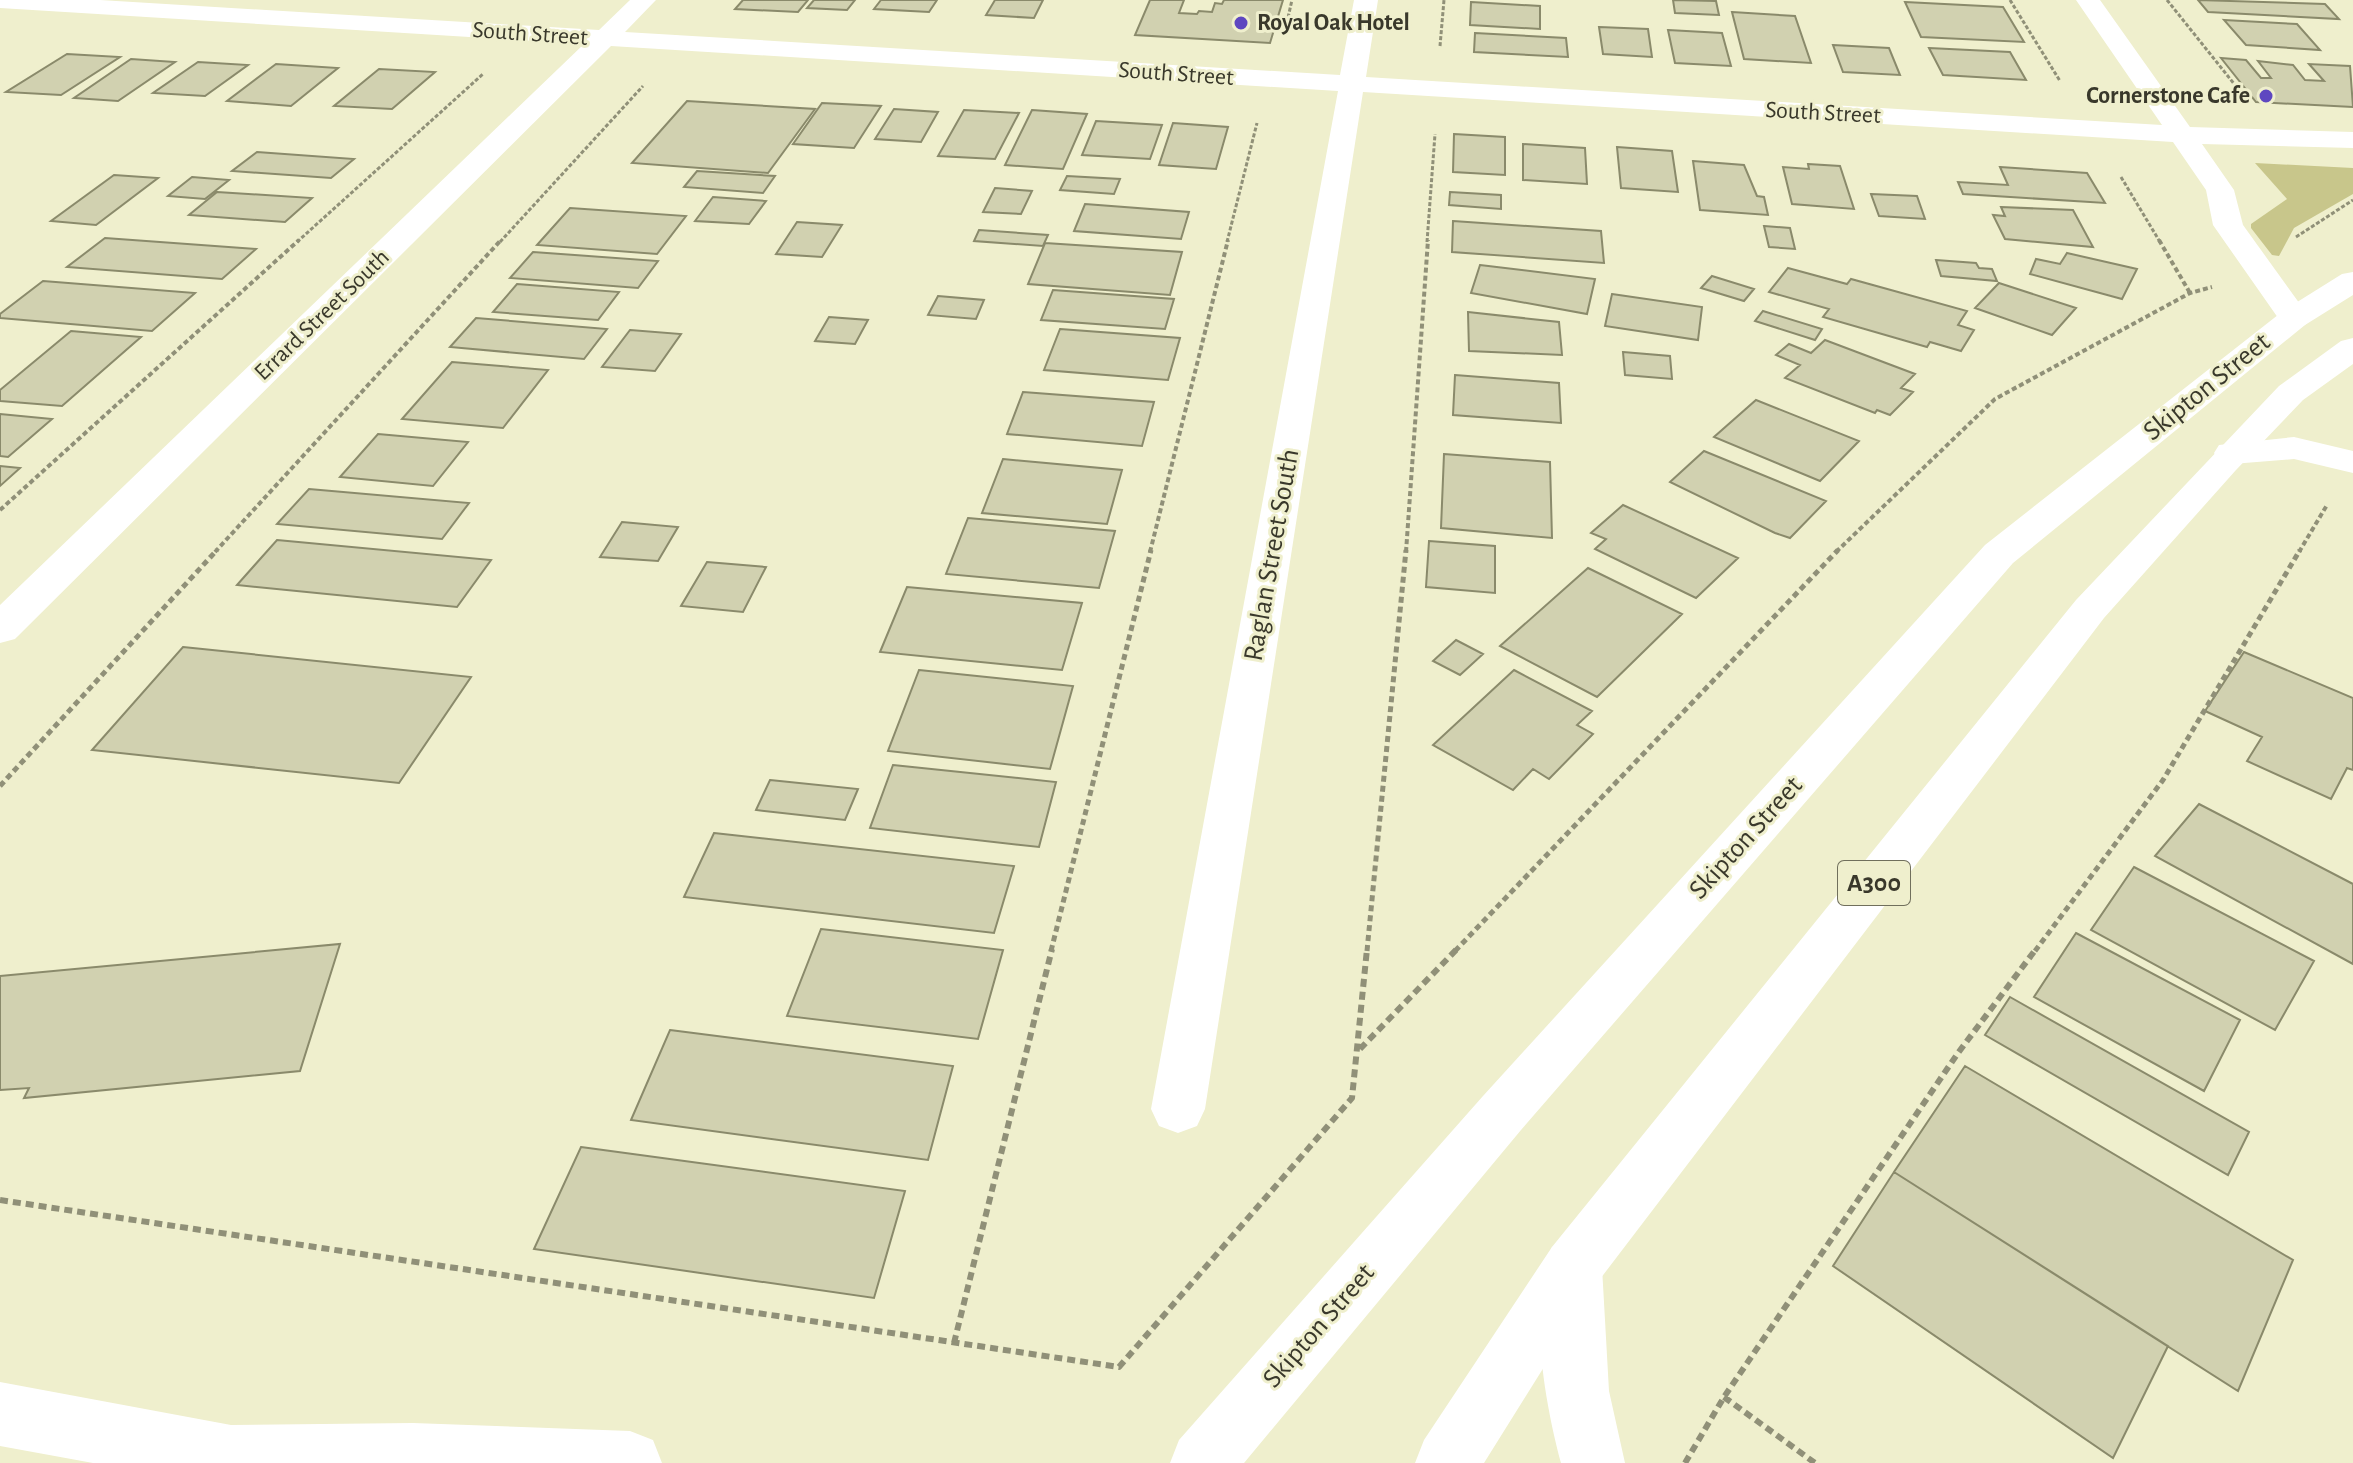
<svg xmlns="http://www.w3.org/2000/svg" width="2353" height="1463" font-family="'Alegreya Sans',sans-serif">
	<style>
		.green { fill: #c8c68b }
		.building { fill: #d1d1b0; stroke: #8a8a6b; stroke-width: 2 }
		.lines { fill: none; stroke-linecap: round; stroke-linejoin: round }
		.path-far3 { stroke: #909078; stroke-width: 3; stroke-dasharray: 4 2; stroke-linecap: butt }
		.path-far2 { stroke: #909078; stroke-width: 4; stroke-dasharray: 5 3; stroke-linecap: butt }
		.path-far1 { stroke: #909078; stroke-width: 5; stroke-dasharray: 6 4; stroke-linecap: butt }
		.path { stroke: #909078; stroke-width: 6; stroke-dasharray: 8 5; stroke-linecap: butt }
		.street { fill: #fff; fill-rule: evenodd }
		.highway { fill: #fff; fill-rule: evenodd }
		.poi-dot { fill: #5e47c0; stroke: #efefcd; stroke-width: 3 }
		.labels { text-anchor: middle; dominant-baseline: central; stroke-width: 6; stroke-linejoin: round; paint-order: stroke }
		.far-poi-label { font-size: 24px; font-weight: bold; fill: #39382b; stroke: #efefcd; text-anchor: start }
		.far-street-label { font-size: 24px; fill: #39382b; stroke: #efefcd }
		.shield { fill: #efefcd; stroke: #706f5c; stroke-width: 2 }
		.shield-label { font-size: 26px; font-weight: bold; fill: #39382b }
		.street-label { font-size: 28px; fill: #39382b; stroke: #efefcd }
	</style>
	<rect width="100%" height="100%" fill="#efefcd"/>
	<!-- green -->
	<path class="green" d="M 2255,163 L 2353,168 L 2353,194 L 2294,228 L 2279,256 L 2272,255 L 2251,228 L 2251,224 L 2287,199 Z"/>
	<!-- building -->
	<path class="building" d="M 743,0 L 808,0 L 798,12 L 735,9 Z
		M 814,0 L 855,0 L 847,10 L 807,8 Z
		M 881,0 L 937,0 L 929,12 L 874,9 Z
		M 995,0 L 1043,0 L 1034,18 L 986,15 Z
		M 1150,0 L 1184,0 L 1179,13 L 1197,14 L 1199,11 L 1212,12 L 1215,3 L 1222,4 L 1224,0 L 1283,0 L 1270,43 L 1135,35 Z
		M 1673,0 L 1716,1 L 1719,15 L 1675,13 Z
		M 2198,0 L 2325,4 L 2339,19 L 2208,12 Z
		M 1471,2 L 1540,6 L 1540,29 L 1470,25 Z
		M 1905,2 L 2003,7 L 2024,42 L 1921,37 Z
		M 1732,12 L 1795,16 L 1811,63 L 1744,59 Z
		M 2224,20 L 2297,24 L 2320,50 L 2246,45 Z
		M 1599,27 L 1648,29 L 1652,57 L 1603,54 Z
		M 1668,30 L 1722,33 L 1731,66 L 1675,63 Z
		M 1475,33 L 1566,38 L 1568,57 L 1474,52 Z
		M 1833,45 L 1889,48 L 1900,75 L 1843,72 Z
		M 1929,48 L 2010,52 L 2026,80 L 1943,75 Z
		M 67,54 L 120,57 L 61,95 L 6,92 Z
		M 2221,58 L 2246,60 L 2261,78 L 2271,78 L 2258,61 L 2293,65 L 2305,80 L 2324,81 L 2309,64 L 2350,66 L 2353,107 L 2256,102 Z
		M 131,59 L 175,62 L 118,101 L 74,98 Z
		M 198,62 L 248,65 L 205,96 L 153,93 Z
		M 276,64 L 338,68 L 291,106 L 227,101 Z
		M 379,69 L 435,72 L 392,109 L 334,106 Z
		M 687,101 L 815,109 L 768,173 L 632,163 Z
		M 822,103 L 881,106 L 854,148 L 793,144 Z
		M 894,109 L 938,112 L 921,142 L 875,139 Z
		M 964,110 L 1019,113 L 995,159 L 938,156 Z
		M 1032,110 L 1087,114 L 1063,169 L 1005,165 Z
		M 1096,121 L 1162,125 L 1150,159 L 1082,155 Z
		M 1173,123 L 1228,127 L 1216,169 L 1159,165 Z
		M 1454,134 L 1505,137 L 1505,175 L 1453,172 Z
		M 1523,144 L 1585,148 L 1587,184 L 1523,180 Z
		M 1617,147 L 1672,151 L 1678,192 L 1621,188 Z
		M 257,152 L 354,159 L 331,178 L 232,171 Z
		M 1693,161 L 1744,165 L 1757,196 L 1764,197 L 1768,215 L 1700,210 Z
		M 1808,164 L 1840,166 L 1854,209 L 1792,204 L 1783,167 L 1809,169 Z
		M 2000,167 L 2087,173 L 2105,203 L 1963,194 L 1958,182 L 2008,185 Z
		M 697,171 L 775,176 L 763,193 L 684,187 Z
		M 114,175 L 158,178 L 96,225 L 51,221 Z
		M 1067,176 L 1120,179 L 1114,194 L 1060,190 Z
		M 192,177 L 229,180 L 205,199 L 168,196 Z
		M 995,188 L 1032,191 L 1021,214 L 983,212 Z
		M 217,192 L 312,198 L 285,222 L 189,215 Z
		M 1450,192 L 1501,195 L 1501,209 L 1449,205 Z
		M 1871,194 L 1917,196 L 1925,219 L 1879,216 Z
		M 713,197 L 766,201 L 749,224 L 695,221 Z
		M 1085,204 L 1189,212 L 1181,239 L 1074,231 Z
		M 2001,207 L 2073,210 L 2093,247 L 2005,239 L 1993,215 L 2005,216 Z
		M 570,208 L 686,216 L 657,254 L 537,245 Z
		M 1453,221 L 1601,231 L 1604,263 L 1452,252 Z
		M 797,222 L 842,225 L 822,257 L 776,254 Z
		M 1764,226 L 1790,228 L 1795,249 L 1769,247 Z
		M 979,230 L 1048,235 L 1043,246 L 974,241 Z
		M 105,238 L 256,249 L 222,279 L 67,267 Z
		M 1045,243 L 1182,252 L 1170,295 L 1028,284 Z
		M 533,252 L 658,261 L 638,288 L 510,278 Z
		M 2067,253 L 2137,269 L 2122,299 L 2030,274 L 2036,259 L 2060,264 Z
		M 1936,260 L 1976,263 L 1979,268 L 1992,269 L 1997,281 L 1941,276 Z
		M 1480,265 L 1595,279 L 1587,314 L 1471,293 Z
		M 1788,268 L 1847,284 L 1851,279 L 1967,311 L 1958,325 L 1974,330 L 1961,351 L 1930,342 L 1927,347 L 1823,317 L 1829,309 L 1769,292 Z
		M 1712,276 L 1754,289 L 1744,301 L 1701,288 Z
		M 43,281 L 195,293 L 152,331 L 0,318 L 0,314 Z
		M 1999,283 L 2076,308 L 2052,335 L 1975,308 Z
		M 517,284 L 619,292 L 598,320 L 493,312 Z
		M 1053,290 L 1174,299 L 1165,329 L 1041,320 Z
		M 1612,294 L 1702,307 L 1698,340 L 1605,326 Z
		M 938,296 L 984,300 L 976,319 L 928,315 Z
		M 1763,311 L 1822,329 L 1815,340 L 1755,321 Z
		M 1468,312 L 1559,322 L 1562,355 L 1469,351 Z
		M 829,317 L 868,320 L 855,344 L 815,341 Z
		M 476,318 L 607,329 L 584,359 L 450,347 Z
		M 1060,329 L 1180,338 L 1168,380 L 1044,370 Z
		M 630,330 L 681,334 L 655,371 L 602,367 Z
		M 71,331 L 141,337 L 62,406 L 0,401 L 0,390 Z
		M 1825,340 L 1915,374 L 1901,388 L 1913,392 L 1890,415 L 1877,410 L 1875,413 L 1785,378 L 1800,365 L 1776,355 L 1789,344 L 1811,353 Z
		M 1623,352 L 1670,356 L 1672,379 L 1625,375 Z
		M 452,362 L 548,370 L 503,428 L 402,419 Z
		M 1455,375 L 1559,383 L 1561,423 L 1453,415 Z
		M 1023,392 L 1154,402 L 1142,446 L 1007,434 Z
		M 1756,400 L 1859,441 L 1820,481 L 1714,437 Z
		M 0,414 L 52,419 L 8,457 L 0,456 Z
		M 378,434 L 468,442 L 433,486 L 340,477 Z
		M 1704,451 L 1826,501 L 1790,538 L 1775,533 L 1670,482 Z
		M 1444,454 L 1550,462 L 1552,538 L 1441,528 Z
		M 1003,459 L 1122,470 L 1107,524 L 982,513 Z
		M 0,466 L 20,468 L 0,486 Z
		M 309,489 L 469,503 L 442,539 L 277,524 Z
		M 1623,505 L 1738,558 L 1696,598 L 1595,549 L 1606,539 L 1591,533 Z
		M 968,518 L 1115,531 L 1099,588 L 946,574 Z
		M 622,522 L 678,527 L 658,561 L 600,557 Z
		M 277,540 L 491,560 L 457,607 L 237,585 Z
		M 1429,541 L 1495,546 L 1495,593 L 1426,587 Z
		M 707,562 L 766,567 L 743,612 L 681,606 Z
		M 1588,568 L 1682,614 L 1597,697 L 1500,646 Z
		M 907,587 L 1082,603 L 1062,670 L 880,652 Z
		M 1456,640 L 1483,654 L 1460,675 L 1433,661 Z
		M 183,647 L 471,677 L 399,783 L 92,750 Z
		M 2244,652 L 2353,698 L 2353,770 L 2347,768 L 2331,799 L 2247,761 L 2262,737 L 2205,711 Z
		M 919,670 L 1073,686 L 1050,769 L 888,751 Z
		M 1514,670 L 1592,711 L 1577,725 L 1593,734 L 1549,779 L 1533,769 L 1513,790 L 1433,745 Z
		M 893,765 L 1056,782 L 1039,847 L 870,828 Z
		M 770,780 L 858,789 L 845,820 L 756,810 Z
		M 2199,804 L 2353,884 L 2353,964 L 2155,856 Z
		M 714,833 L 1014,866 L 994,933 L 684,897 Z
		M 2134,867 L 2314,961 L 2275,1030 L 2091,930 Z
		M 821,929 L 1003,950 L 978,1039 L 787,1016 Z
		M 2076,933 L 2240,1020 L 2204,1091 L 2034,997 Z
		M 340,944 L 300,1071 L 24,1098 L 29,1088 L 0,1090 L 0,976 Z
		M 2010,997 L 2249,1132 L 2228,1175 L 1985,1035 Z
		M 670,1030 L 953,1066 L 928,1160 L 631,1120 Z
		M 1965,1066 L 2293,1260 L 2238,1391 L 1894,1172 Z
		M 581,1147 L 905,1191 L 874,1298 L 534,1249 Z
		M 1894,1172 L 2168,1346 L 2113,1458 L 1833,1266 Z"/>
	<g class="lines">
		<!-- path-far3 -->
		<path class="path-far3" d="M 2010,0 L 2060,81
			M 2167,0 L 2239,90
			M 1284,35 L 1292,0
			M 1440,46 L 1444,0
			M 2121,177 L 2160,242
			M 2296,237 L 2353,200
			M 297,242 L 483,74
			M 500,242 L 643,86
			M 1227,242 L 1257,123
			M 1427,242 L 1435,134"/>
		<!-- path-far2 -->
		<path class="path-far2" d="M 2159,240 L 2190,293
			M 0,510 L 299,240
			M 215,552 L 501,240
			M 1150,552 L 1228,240
			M 1406,552 L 1428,240
			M 1836,552 L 1995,399 L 2190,293 L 2212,287
			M 2299,552 L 2327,505"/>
		<!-- path-far1 -->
		<path class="path-far1" d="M 0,786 L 217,550
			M 1051,951 L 1151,550
			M 1367,951 L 1406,550
			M 1455,951 L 1838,550
			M 2035,951 L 2163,780 L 2300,550"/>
		<!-- path -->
		<path class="path" d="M 1360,1049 L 1457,949
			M 0,1200 L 1119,1367 L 1352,1098 L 1367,949
			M 954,1343 L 1052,949
			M 1724,1397 L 1815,1463
			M 1685,1463 L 1724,1397 L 1958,1053 L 2036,949"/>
		<!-- street -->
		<path class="street" d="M 0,0 L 100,0 L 599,30 L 630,0 L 656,0 L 625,32 L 1340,75 L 1354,0 L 1378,0 L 1366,77 L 2162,125 L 2076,0 L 2100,0 L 2190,127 L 2353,132 L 2353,148 L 2202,144 L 2234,190 L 2243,225 L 2310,318 L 2305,325 L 2294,328 L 2283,325 L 2213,225 L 2206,190 L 2173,142 L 1363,92 L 1205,1109 L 1197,1126 L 1178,1133 L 1159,1126 L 1151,1109 L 1338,91 L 611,46 L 15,639 L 0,643 L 0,605 L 584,44 L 0,8 Z
			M 2294,437 L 2353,451 L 2353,473 L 2294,459 L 2232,464 L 2219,461 L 2214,453 L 2219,445 Z
			M 1573,1239 L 1594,1247 L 1602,1267 L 1609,1391 L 1625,1463 L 1561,1463 C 1545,1404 1527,1304 1552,1247 Z
			M 0,1382 L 231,1425 L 413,1423 L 630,1431 L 653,1440 L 662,1463 L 93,1463 L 0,1446 Z"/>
		<!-- highway -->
		<path class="highway" d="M 2353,272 L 2353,295 L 2305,325 L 2013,563 L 1521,1130 L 1244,1463 L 1170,1463 L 1179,1440 L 1483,1096 L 1985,545 L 2283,311 L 2342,274 Z
			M 2353,338 L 2353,364 L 2303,400 L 2236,470 L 2104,618 L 1594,1287 L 1484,1463 L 1415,1463 L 1424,1440 L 1552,1247 L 2076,600 L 2279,386 L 2341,341 Z"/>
	</g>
	<!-- markers -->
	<g class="poi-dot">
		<circle cx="1241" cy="23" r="8"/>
		<circle cx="2266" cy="96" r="8"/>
	</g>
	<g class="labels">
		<!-- far-poi labels -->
		<g class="far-poi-label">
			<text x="1257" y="23">Royal Oak Hotel</text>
			<text x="2250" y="96" text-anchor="end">Cornerstone Cafe</text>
		</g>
		<!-- far-street labels -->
		<g class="far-street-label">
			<text transform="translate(530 34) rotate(4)">South Street</text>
			<text transform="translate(1176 74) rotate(4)">South Street</text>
			<text transform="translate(1823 113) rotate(3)">South Street</text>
			<text transform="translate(322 315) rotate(-44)">Errard Street South</text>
		</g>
		<!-- shield labels -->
		<rect class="shield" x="1838" y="861" width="72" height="44" rx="6"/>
		<g class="shield-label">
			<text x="1874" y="883">A300</text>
		</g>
		<!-- street labels -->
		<g class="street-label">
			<text transform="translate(2207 387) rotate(-39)">Skipton Street</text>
			<text transform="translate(1272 555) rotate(-80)">Raglan Street South</text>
			<text transform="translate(1746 838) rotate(-48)">Skipton Street</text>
			<text transform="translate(1319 1326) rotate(-49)">Skipton Street</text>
		</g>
	</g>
</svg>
